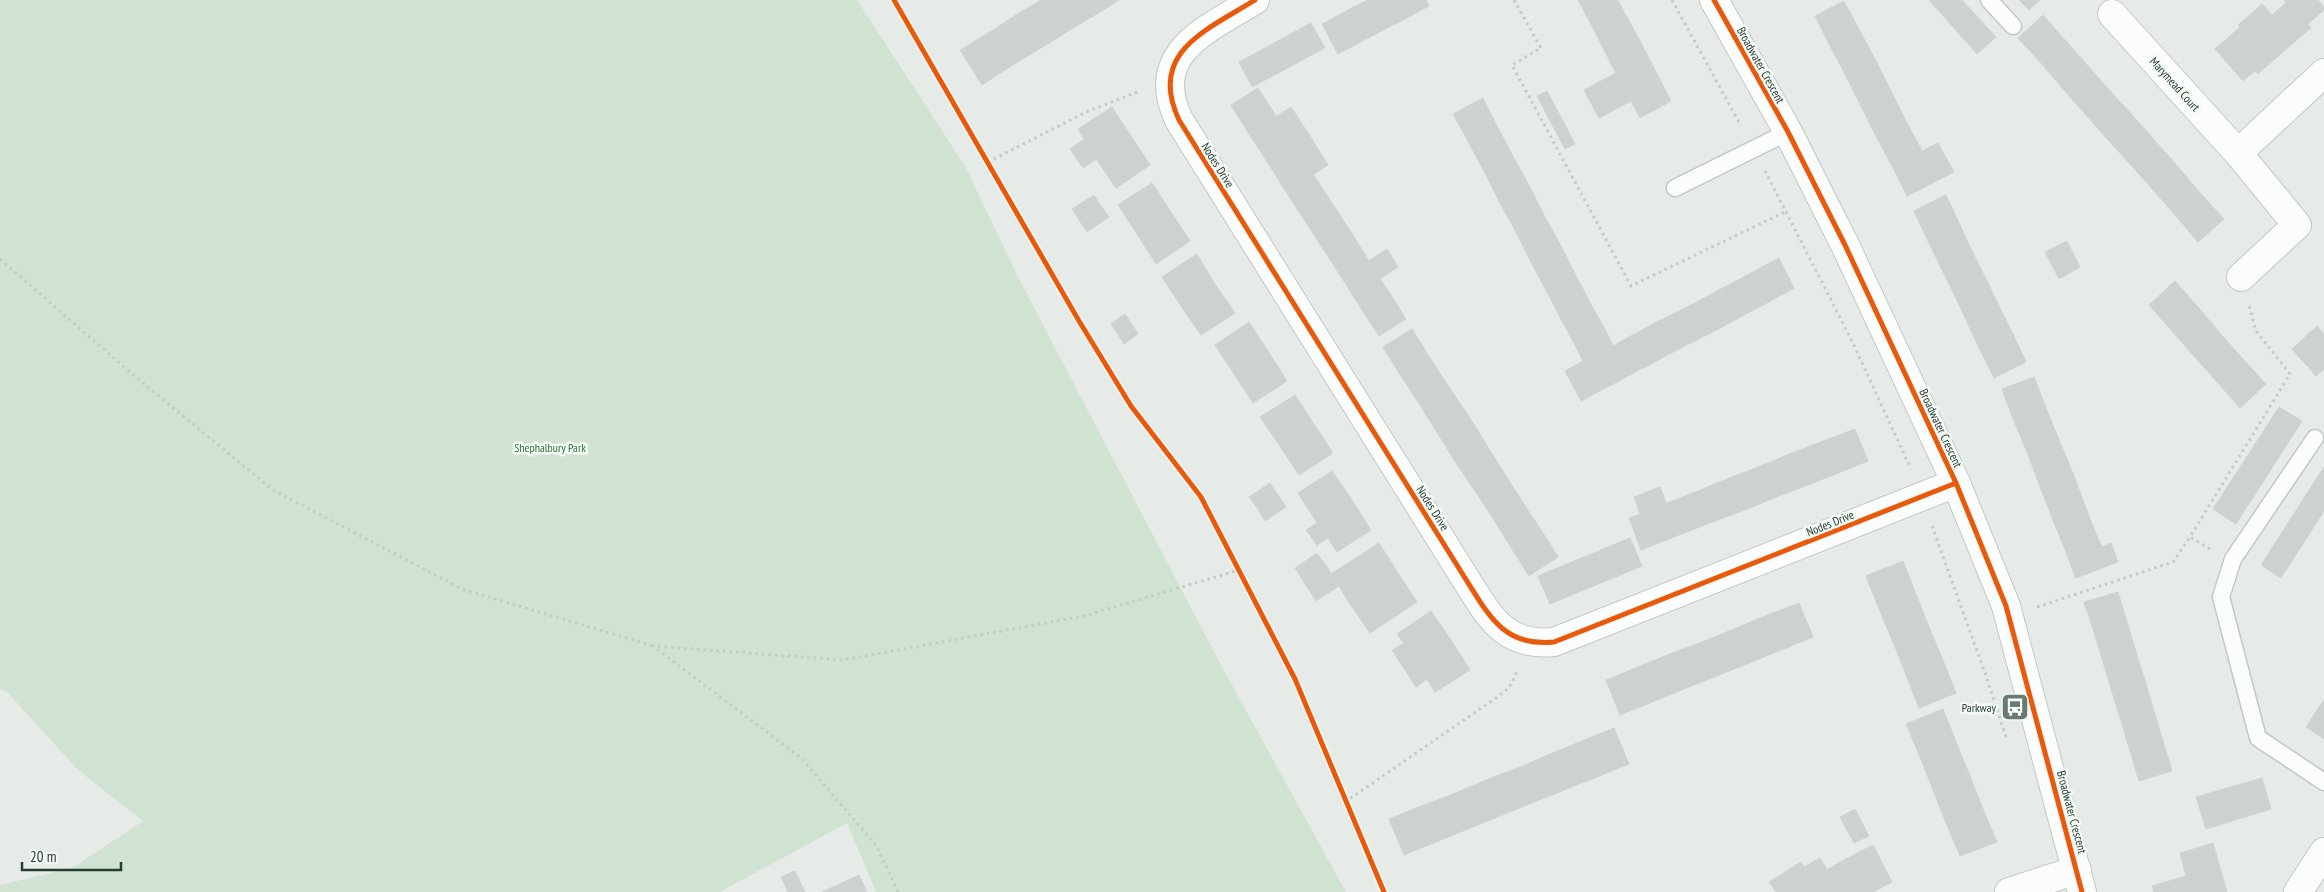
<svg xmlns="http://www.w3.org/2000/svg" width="2324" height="892" font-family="'PT Sans Narrow',sans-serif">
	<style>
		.green { fill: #d0e3d2 }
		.building { fill: #ced2cf; stroke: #cfd4d1 }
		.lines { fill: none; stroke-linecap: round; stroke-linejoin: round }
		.service-casing { stroke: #c3c8c5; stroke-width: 19 }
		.minor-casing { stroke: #c3c8c5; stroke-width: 30 }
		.tertiary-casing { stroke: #c3c8c5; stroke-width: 30 }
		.path { stroke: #c2cbc6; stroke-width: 3; stroke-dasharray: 2.5 4; stroke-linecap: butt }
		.service { stroke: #fbfcfc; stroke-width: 16 }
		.minor { stroke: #fbfcfc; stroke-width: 28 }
		.tertiary { stroke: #fbfcfc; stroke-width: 28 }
		.cycleway-casing { stroke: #f5f9f6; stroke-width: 8 }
		.cycleway { stroke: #e8590c; stroke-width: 5 }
		.labels { text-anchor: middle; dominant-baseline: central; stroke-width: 5; stroke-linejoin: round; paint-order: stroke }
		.street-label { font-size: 12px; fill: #243e31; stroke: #f5f9f6 }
		.park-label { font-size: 12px; fill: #30733b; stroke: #f5f9f6 }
		.poi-label { font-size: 12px; fill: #243e31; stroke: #f5f9f6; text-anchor: end }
	</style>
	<rect width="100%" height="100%" fill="#e6ebe8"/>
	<!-- green -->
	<path class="green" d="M 0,0 L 857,0 L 965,166 L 1018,277 L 1222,667 L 1346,892 L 876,892 L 847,823 L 720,892 L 0,892 L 0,885 L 72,868 L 143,821 L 78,770 L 8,693 L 0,689 Z"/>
	<!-- building -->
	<path class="building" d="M 1041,0 L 1052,0 L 1070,30 L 1041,48 L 1019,13 Z
		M 1052,0 L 1093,0 L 1100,12 L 1070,30 Z
		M 1093,0 L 1119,0 L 1100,12 Z
		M 1368,0 L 1387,0 L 1399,22 L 1368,38 L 1352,8 Z
		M 1387,0 L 1426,0 L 1429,6 L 1399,22 Z
		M 1578,0 L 1618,0 L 1623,10 L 1592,26 Z
		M 1929,0 L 1962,0 L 1996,37 L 1977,54 Z
		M 2019,0 L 2040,0 L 2029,10 Z
		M 2284,0 L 2318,0 L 2324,7 L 2324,10 L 2308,24 L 2311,28 L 2284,51 L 2252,13 L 2262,4 L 2272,15 L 2286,3 Z
		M 1844,1 L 1860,31 L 1830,46 L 1815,16 Z
		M 1352,8 L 1368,38 L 1338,54 L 1322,24 Z
		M 1623,10 L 1639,39 L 1607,56 L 1592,26 Z
		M 1019,13 L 1041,48 L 1011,66 L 990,32 Z
		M 2252,13 L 2284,51 L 2258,74 L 2255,71 L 2243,81 L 2215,49 L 2240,27 L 2238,25 Z
		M 2043,15 L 2066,41 L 2041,63 L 2018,38 Z
		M 1311,23 L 1325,48 L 1252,87 L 1239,62 Z
		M 1860,31 L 1876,61 L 1846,76 L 1830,46 Z
		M 990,32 L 1011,66 L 982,85 L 960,50 Z
		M 1639,39 L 1671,101 L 1640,118 L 1631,101 L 1599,118 L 1584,90 L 1616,73 L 1607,56 Z
		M 2066,41 L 2088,66 L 2063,89 L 2041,63 Z
		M 1876,61 L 1891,91 L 1861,106 L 1846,76 Z
		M 2088,66 L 2111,92 L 2086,115 L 2063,89 Z
		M 1258,88 L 1276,116 L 1249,134 L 1231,105 Z
		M 1547,91 L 1575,144 L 1565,149 L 1537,96 Z
		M 1891,91 L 1906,121 L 1876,136 L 1861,106 Z
		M 2111,92 L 2134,117 L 2108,140 L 2086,115 Z
		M 1483,98 L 1498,128 L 1469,143 L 1453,114 Z
		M 1112,107 L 1131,136 L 1083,168 L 1070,149 L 1084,139 L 1078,129 Z
		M 1291,107 L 1310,136 L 1268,163 L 1249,134 Z
		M 2134,117 L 2157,143 L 2131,165 L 2108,140 Z
		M 1906,121 L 1922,151 L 1892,166 L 1876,136 Z
		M 1498,128 L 1514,158 L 1485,173 L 1469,143 Z
		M 1131,136 L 1150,165 L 1116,188 L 1096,159 Z
		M 1310,136 L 1328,165 L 1286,192 L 1268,163 Z
		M 1938,143 L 1954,172 L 1907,196 L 1892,166 Z
		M 2157,143 L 2179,168 L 2154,191 L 2131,165 Z
		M 1514,158 L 1530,187 L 1500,203 L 1485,173 Z
		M 2179,168 L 2201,194 L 2176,216 L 2154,191 Z
		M 1313,174 L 1332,203 L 1305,221 L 1286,192 Z
		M 1152,183 L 1171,212 L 1137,234 L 1118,205 Z
		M 1530,187 L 1545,217 L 1516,232 L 1500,203 Z
		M 2201,194 L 2224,219 L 2198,242 L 2176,216 Z
		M 1094,195 L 1101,206 L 1079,220 L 1072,209 Z
		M 1946,195 L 1959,223 L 1927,239 L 1914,211 Z
		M 1332,203 L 1351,232 L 1323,249 L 1305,221 Z
		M 1101,206 L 1109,217 L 1087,232 L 1079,220 Z
		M 1171,212 L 1190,241 L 1156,264 L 1137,234 Z
		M 1545,217 L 1561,246 L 1531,262 L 1516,232 Z
		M 1959,223 L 1972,251 L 1940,266 L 1927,239 Z
		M 1351,232 L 1369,261 L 1342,278 L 1323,249 Z
		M 2067,241 L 2080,267 L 2059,279 L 2045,252 Z
		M 1561,246 L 1576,276 L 1547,292 L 1531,262 Z
		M 1387,249 L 1398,267 L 1380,279 L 1388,290 L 1360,307 L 1342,278 Z
		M 1972,251 L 1986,279 L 1954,294 L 1940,266 Z
		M 1197,254 L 1215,284 L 1181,306 L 1162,277 Z
		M 1779,258 L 1794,288 L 1765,304 L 1749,274 Z
		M 1749,274 L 1765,304 L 1735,320 L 1719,290 Z
		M 1576,276 L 1592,306 L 1562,321 L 1547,292 Z
		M 1986,279 L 1999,306 L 1967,322 L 1954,294 Z
		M 2175,281 L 2198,307 L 2171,330 L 2149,305 Z
		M 1215,284 L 1235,313 L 1201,335 L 1181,306 Z
		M 1388,290 L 1406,319 L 1379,336 L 1360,307 Z
		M 1719,290 L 1735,320 L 1705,336 L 1689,306 Z
		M 1592,306 L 1608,335 L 1578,351 L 1562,321 Z
		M 1689,306 L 1705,336 L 1675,351 L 1659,321 Z
		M 1999,306 L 2013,334 L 1980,350 L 1967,322 Z
		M 2198,307 L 2220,333 L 2194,356 L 2171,330 Z
		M 1125,314 L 1138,334 L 1124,344 L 1111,324 Z
		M 1659,321 L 1675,351 L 1645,367 L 1629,337 Z
		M 1249,322 L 1268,351 L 1234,374 L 1215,345 Z
		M 2317,326 L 2324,334 L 2324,369 L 2316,376 L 2292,349 Z
		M 1412,329 L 1430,358 L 1401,376 L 1383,347 Z
		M 2220,333 L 2243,359 L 2217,382 L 2194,356 Z
		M 2013,334 L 2026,362 L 1994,378 L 1980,350 Z
		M 1608,335 L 1613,346 L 1629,337 L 1645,367 L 1581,401 L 1565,371 L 1583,361 L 1578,351 Z
		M 1268,351 L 1287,381 L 1253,403 L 1234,374 Z
		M 1430,358 L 1449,387 L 1420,405 L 1401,376 Z
		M 2243,359 L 2266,384 L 2240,408 L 2217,382 Z
		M 2034,377 L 2046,408 L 2014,421 L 2002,389 Z
		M 1449,387 L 1468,415 L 1438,434 L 1420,405 Z
		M 1295,395 L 1314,424 L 1280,446 L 1260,417 Z
		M 2279,407 L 2302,421 L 2236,524 L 2213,509 Z
		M 2046,408 L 2059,440 L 2027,452 L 2014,421 Z
		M 1468,415 L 1486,444 L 1456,463 L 1438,434 Z
		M 1314,424 L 1333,453 L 1299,475 L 1280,446 Z
		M 1855,429 L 1868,461 L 1836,474 L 1823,441 Z
		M 2059,440 L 2072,471 L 2039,484 L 2027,452 Z
		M 1823,441 L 1836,474 L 1805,486 L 1792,453 Z
		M 1486,444 L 1504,473 L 1475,491 L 1456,463 Z
		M 1792,453 L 1805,486 L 1774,498 L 1761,466 Z
		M 1761,466 L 1774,498 L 1742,511 L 1729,478 Z
		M 2324,467 L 2324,511 L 2281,578 L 2261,565 Z
		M 1332,471 L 1352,500 L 1317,523 L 1298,493 Z
		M 2072,471 L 2084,503 L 2051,515 L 2039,484 Z
		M 1504,473 L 1522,501 L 1494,520 L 1475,491 Z
		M 1729,478 L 1742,511 L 1710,523 L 1698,491 Z
		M 1270,483 L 1278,495 L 1258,509 L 1249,497 Z
		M 1660,487 L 1679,535 L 1641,550 L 1629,518 L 1640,514 L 1634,497 Z
		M 1698,491 L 1710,523 L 1679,535 L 1667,503 Z
		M 1278,495 L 1286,507 L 1265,521 L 1258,509 Z
		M 1352,500 L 1371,530 L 1337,552 L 1328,538 L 1317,545 L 1306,530 Z
		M 1522,501 L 1541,530 L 1512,549 L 1494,520 Z
		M 2084,503 L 2096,534 L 2064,547 L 2051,515 Z
		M 1541,530 L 1558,557 L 1529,576 L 1512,549 Z
		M 2096,534 L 2102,547 L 2111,543 L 2118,562 L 2076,578 L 2064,547 Z
		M 1630,538 L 1642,566 L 1550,604 L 1538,576 Z
		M 1379,543 L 1398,573 L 1350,604 L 1339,586 L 1316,601 L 1304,582 L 1327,567 L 1331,574 Z
		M 1317,553 L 1327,567 L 1304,582 L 1295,568 Z
		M 1903,561 L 1916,594 L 1879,609 L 1866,576 Z
		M 1398,573 L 1417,602 L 1370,633 L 1350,604 Z
		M 2118,592 L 2127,622 L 2094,632 L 2084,602 Z
		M 1916,594 L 1929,627 L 1893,642 L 1879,609 Z
		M 1799,603 L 1813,637 L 1781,650 L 1767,615 Z
		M 1431,611 L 1451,640 L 1405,670 L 1392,650 L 1404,643 L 1397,634 Z
		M 1767,615 L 1781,650 L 1749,663 L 1734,629 Z
		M 2127,622 L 2136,652 L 2103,662 L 2094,632 Z
		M 1929,627 L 1943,660 L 1906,675 L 1893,642 Z
		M 1734,629 L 1749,663 L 1717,676 L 1702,642 Z
		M 1451,640 L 1470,670 L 1435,692 L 1427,679 L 1416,687 L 1405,670 Z
		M 1702,642 L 1717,676 L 1684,689 L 1670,654 Z
		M 2136,652 L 2145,681 L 2112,692 L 2103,662 Z
		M 1670,654 L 1684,689 L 1652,702 L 1638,667 Z
		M 1943,660 L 1956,693 L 1919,708 L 1906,675 Z
		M 1638,667 L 1652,702 L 1620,715 L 1606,680 Z
		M 2145,681 L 2154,711 L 2121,721 L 2112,692 Z
		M 2323,701 L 2324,701 L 2324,739 L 2306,727 Z
		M 1943,709 L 1956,742 L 1920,757 L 1906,724 Z
		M 2154,711 L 2163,741 L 2130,751 L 2121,721 Z
		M 1614,728 L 1629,764 L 1597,777 L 1582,741 Z
		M 1582,741 L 1597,777 L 1564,790 L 1550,754 Z
		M 2163,741 L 2172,771 L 2139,781 L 2130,751 Z
		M 1956,742 L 1970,776 L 1933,790 L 1920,757 Z
		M 1550,754 L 1564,790 L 1532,803 L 1518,768 Z
		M 1518,768 L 1532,803 L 1500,816 L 1486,780 Z
		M 1970,776 L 1983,809 L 1946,823 L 1933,790 Z
		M 2262,778 L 2271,809 L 2206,829 L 2196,797 Z
		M 1486,780 L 1500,816 L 1468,829 L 1453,794 Z
		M 1453,794 L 1468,829 L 1436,842 L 1421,806 Z
		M 1421,806 L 1436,842 L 1404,855 L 1389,819 Z
		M 1855,809 L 1869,836 L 1854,843 L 1840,817 Z
		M 1983,809 L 1997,842 L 1960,856 L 1946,823 Z
		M 2213,843 L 2227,892 L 2154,892 L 2152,886 L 2186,876 L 2180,853 Z
		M 1873,845 L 1892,882 L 1873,892 L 1857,892 L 1840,862 Z
		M 1820,858 L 1827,870 L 1840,862 L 1857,892 L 1818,892 L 1804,867 Z
		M 1801,862 L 1818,892 L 1776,892 L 1769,882 Z
		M 795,871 L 805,892 L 788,892 L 781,877 Z
		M 859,875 L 867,892 L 822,892 Z"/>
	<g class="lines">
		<!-- service casing -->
		<g class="service-casing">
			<path id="service" d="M 1989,0 L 2013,26
				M 1675,188 L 1788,132
				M 2315,438 L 2233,559 L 2221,597 L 2258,738 L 2324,782"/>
		</g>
		<!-- minor casing -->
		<g class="minor-casing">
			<path id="minor" d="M 1255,0 C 1207,30 1147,52 1179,120 L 1465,578 C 1489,616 1504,647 1554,642 L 1956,483
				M 2112,14 L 2238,153 L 2297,225 L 2241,277
				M 2238,153 L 2324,73
				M 2009,892 L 2077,870
				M 2298,892 L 2324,852"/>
		</g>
		<!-- tertiary casing -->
		<g class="tertiary-casing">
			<path id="tertiary" d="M 1714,0 L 1788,132 L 1845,245 L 1956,483 L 2006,606 L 2082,892"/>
		</g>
		<!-- path -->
		<path class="path" d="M 1514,0 L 1541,48 L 1512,65 L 1631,286 L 1787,211
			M 1672,0 L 1741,126
			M 988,162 L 1086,112 L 1140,91
			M 1765,171 L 1851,339 L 1911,469
			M 0,259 L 131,373 L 273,490 L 462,589 L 653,646
			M 1932,526 L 1985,673 L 2006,737
			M 2210,549 L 2190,537 L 2290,374 L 2256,331 L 2249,305
			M 2037,607 L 2173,562 L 2190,537
			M 1345,802 L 1496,698 L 1509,688 L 1518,670
			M 898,892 L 876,845 L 801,758 L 653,646 L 843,660 L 1084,616 L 1239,570"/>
		<!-- service -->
		<use href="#service" class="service"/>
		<!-- minor -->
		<use href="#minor" class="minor"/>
		<!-- tertiary -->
		<use href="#tertiary" class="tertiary"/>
		<!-- cycleway casing -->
		<g class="cycleway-casing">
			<path id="cycleway" d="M 894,0 L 1079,321 L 1131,406 L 1201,497 L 1295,679 L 1384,892
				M 1255,0 C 1207,30 1147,52 1179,120 L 1465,578 C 1489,616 1504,647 1554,642 L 1956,483
				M 1714,0 L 1788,132 L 1845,245 L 1956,483 L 2006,606 L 2082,892"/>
		</g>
		<!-- cycleway -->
		<use href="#cycleway" class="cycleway"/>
	</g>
	<!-- icons -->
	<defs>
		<g id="bus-square" transform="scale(1.4375)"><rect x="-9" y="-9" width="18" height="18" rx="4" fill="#687b71" stroke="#f5f9f6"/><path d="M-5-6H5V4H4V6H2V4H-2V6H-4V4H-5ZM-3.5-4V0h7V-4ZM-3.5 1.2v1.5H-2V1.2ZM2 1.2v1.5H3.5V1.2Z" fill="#fff"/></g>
	</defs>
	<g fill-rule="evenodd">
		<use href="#bus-square" x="2015" y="707"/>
	</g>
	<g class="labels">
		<!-- street labels -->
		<g class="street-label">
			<text transform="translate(1761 65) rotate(61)">Broadwater Crescent</text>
			<text transform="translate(2175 84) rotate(48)">Marymead Court</text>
			<text transform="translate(1218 165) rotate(58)">Nodes Drive</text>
			<text transform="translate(1941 428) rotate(65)">Broadwater Crescent</text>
			<text transform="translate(1433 508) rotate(58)">Nodes Drive</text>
			<text transform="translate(1830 523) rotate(-22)">Nodes Drive</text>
			<text transform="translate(2072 812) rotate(75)">Broadwater Crescent</text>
		</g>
		<!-- park labels -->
		<g class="park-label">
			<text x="550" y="447">Shephalbury Park</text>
		</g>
		<!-- poi labels -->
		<g class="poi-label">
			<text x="1996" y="707">Parkway</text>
		</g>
	</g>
	<!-- scale -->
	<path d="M22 862v8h99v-8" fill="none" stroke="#243e31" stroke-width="2.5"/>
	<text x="30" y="862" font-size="15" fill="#243e31" stroke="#f5f9f6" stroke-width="4" paint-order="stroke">20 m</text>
</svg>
